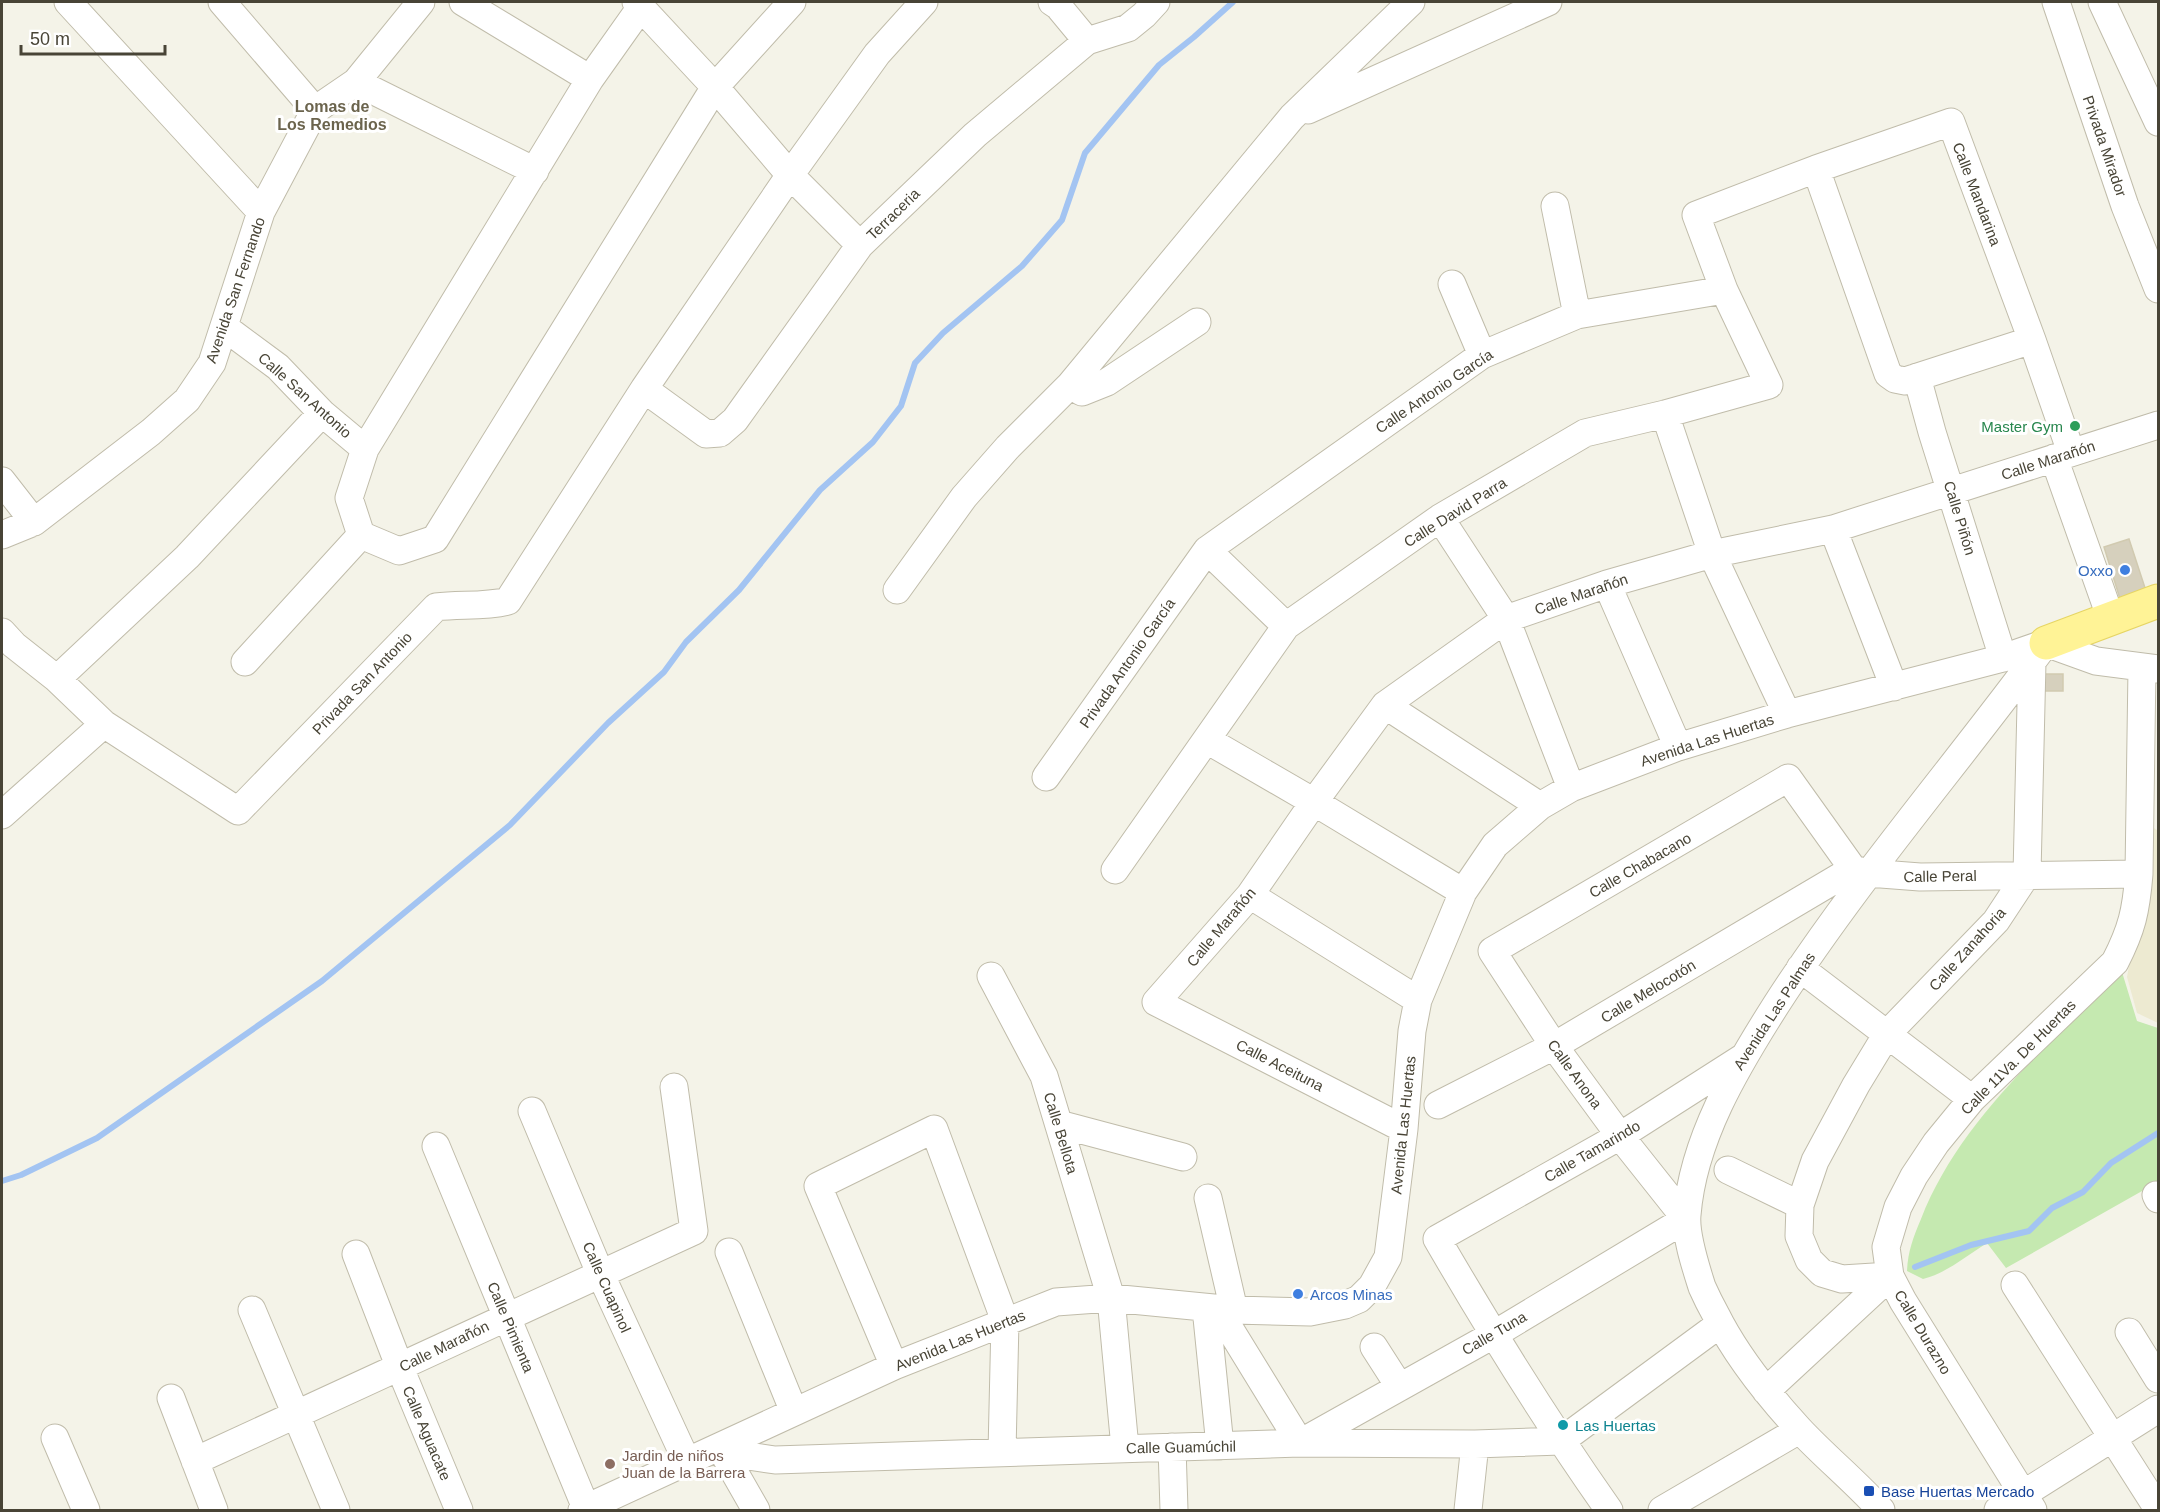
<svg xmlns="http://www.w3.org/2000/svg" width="2160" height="1512" font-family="Helvetica,sans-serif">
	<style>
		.education { fill: #edead1 }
		.green { fill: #c5e9b0 }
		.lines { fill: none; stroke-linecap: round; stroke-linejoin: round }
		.stream { stroke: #a3c4f2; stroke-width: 6 }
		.building { fill: #d6d0bd; stroke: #d1cab0; stroke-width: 1.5 }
		.minor-casing { stroke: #c0bcaa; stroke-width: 29 }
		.major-casing { stroke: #e6d564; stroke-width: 35 }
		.minor { stroke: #fff; stroke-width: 27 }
		.major { stroke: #fff396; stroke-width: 33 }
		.leisure-dot { fill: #2e9e5b; stroke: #fff; stroke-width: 2 }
		.shop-dot { fill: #3f7fe0; stroke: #fff; stroke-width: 2 }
		.culture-dot { fill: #0f9aa8; stroke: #fff; stroke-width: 2 }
		.education-dot { fill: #8d6e63; stroke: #fff; stroke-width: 2 }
		.transit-dot { fill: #1a4fb4; stroke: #fff; stroke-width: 2 }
		.labels { text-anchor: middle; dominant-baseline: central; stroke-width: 6; stroke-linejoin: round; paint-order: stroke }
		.street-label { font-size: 15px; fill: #484436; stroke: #fff }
		.leisure-label { font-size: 15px; fill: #27864d; stroke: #fff; text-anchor: end }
		.shop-label { font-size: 15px; fill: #366cbe; stroke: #fff; text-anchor: end }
		.culture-label { font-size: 15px; fill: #0d838f; stroke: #fff; text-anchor: start }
		.education-label { font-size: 15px; fill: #785e54; stroke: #fff; text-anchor: start }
		.transit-label { font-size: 15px; fill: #164399; stroke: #fff; text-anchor: start }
		.neighbourhood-label { font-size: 16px; font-weight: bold; fill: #6b644d; stroke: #fff }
	</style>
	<rect width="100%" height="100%" fill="#f4f3e8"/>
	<!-- education -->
	<path class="education" d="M 2154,828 L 2158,831 L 2158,1023 L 2137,1013 L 2127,977 Z"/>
	<!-- green -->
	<path class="green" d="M 2122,972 L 2137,1021 L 2158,1028 L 2158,1182 L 2006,1268 L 1987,1243 C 1966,1256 1947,1273 1923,1279 L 1907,1271 C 1908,1251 1913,1238 1921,1219 C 1960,1119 2048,1046 2122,972 Z"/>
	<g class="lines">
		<!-- stream -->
		<path class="stream" d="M 2,1181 L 21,1175 L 97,1138 L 322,981 L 510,825 L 608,723 L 664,672 L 686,642 L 739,590 L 820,490 L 873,442 L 901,406 L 915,363 L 943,333 L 1022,266 L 1062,220 L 1085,153 L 1159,65 L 1194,37 L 1233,2
			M 1915,1267 L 1971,1245 L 2029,1231 L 2052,1208 L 2083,1192 L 2111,1163 L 2158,1133"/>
	</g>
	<!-- building -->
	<path class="building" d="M 2129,539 L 2147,594 L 2121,602 L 2104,547 Z
		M 2040,674 L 2063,674 L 2063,691 L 2040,691 Z"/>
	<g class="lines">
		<!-- minor casing -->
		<g class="minor-casing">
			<path id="minor" d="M 68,2 L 261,212
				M 222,2 L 315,110
				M 463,2 L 590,79
				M 636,2 L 715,87 L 790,175 L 860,245
				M 1052,2 L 1058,6 L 1087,41
				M 2056,2 L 2125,206 L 2158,289
				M 2102,2 L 2158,122
				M 641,7 L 590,79 L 365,449 L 349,498 L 361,535 L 399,551 L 435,539 L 715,87 L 792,2
				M 356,82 L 535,171
				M 1308,110 L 1548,2
				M 1816,169 L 1888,374 L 1895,379 L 1905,381 L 2032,340
				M 1555,206 L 1577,315
				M 1452,284 L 1482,355
				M 224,327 L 278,367 L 322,413 L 365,449
				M 1917,377 L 1932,432 L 2003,658
				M 1070,385 L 1082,392 L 1107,382 L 1197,322
				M 644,389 L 706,434 L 720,433 L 735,420 L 860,245 L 975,135 L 1087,41 L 1128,28 L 1144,15 L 1156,2
				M 1665,414 L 1712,554 L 1787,714
				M 2054,458 L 2111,619
				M 2,481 L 34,522
				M 1440,518 L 1506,619 L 1571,788
				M 1833,529 L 1894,687
				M 2,535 L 34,522 L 151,432 L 187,400 L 212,363 L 261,212 L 315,110 L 356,82 L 421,2
				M 1207,550 L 1286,626
				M 1607,584 L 1678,747
				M 897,590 L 964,497 L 1008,447 L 1070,385 L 1292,117 L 1411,2
				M 2,632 L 14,645 L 57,679 L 104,724 L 238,811 L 436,607 C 460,604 484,607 508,601 L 644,389 L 790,175 L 877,54 L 924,2
				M 245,662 L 361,535
				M 57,679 L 187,557 L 322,413
				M 1385,705 L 1540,806
				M 1207,740 L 1314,802 L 1463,892
				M 1046,777 L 1207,550 L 1482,355 L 1577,315 L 1724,290
				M 2,815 L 104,724
				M 1115,870 L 1286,626 L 1440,518 L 1585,433 L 1665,414 L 1769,385 L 1724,290 L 1696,215 L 1816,169 L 1951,122 L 2032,340 L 2071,452
				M 1250,895 L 1418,1000
				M 1800,968 L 1972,1099
				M 991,976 L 1044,1076 L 1111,1298 L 1125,1448
				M 1438,1105 L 1554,1046 L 1853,869
				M 532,1111 L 600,1273 L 687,1462
				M 1059,1124 L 1183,1157
				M 1404,1129 L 1156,1002 L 1250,895 L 1314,802 L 1385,705 L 1506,619 L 1607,584 L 1712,554 L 1833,529 L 2158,425
				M 436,1146 L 586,1508
				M 1728,1170 L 1800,1205
				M 2156,1195 L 2158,1199
				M 1208,1198 L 1234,1310
				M 729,1252 L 794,1412
				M 356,1254 L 400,1368 L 459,1510
				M 1890,1276 L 1842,1279 L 1822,1273 L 1809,1260 L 1799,1236 L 1800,1205 L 1815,1161 L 1856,1085 L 1887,1034 L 1996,921 L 2027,874 L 2032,662
				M 2015,1285 L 2158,1509
				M 1206,1308 L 1220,1446
				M 1217,1308 L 1300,1443 L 1493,1335 L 1686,1219 L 1620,1136 L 1554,1046 L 1492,951 L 1788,778 L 1853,869 L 1868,873 L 1920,877 L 2139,874
				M 252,1310 L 336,1510
				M 2129,1332 L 2158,1379
				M 1374,1347 L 1399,1386
				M 894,1366 L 818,1186 L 934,1129 L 1005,1321 L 1002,1452
				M 1766,1391 L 1890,1276
				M 171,1398 L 214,1510
				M 55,1438 L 86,1510
				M 1561,1441 L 1720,1324
				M 720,1447 L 748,1456 L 775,1460 L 1300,1443 L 1475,1444 L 1561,1441
				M 720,1447 L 756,1510
				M 1172,1447 L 1174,1510
				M 195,1461 L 694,1231 L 674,1087
				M 582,1510 L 894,1366 L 1056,1302 L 1111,1298 L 1234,1310 L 1310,1312 L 1345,1305 L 1359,1299 L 1372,1286 L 1388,1257 L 1404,1129 L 1412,1031 L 1418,1000 L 1463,892 L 1495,845 L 1540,806 L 1571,788 L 1678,747 L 1787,714 L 2003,658 L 2046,643 L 2096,661 L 2158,669
				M 1468,1510 L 1475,1444
				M 1609,1510 C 1547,1422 1491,1332 1437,1239 L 1620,1136 L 1742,1058
				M 1662,1510 L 1799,1430
				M 1881,1510 C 1856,1482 1825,1457 1799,1429 C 1767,1394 1737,1357 1716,1315 C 1711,1306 1706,1296 1702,1287 C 1696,1268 1685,1235 1687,1215 C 1693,1139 1736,1068 1776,1005 C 1858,878 1957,764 2046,643
				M 1998,1510 L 2158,1409
				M 2033,1510 L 1903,1301 L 1890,1276 L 1886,1247 L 1898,1207 L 1914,1176 L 1936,1143 L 1972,1099 L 2115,962 C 2132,929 2136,911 2139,874 L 2142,668"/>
		</g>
		<!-- major casing -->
		<g class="major-casing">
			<path id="major" d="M 2046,643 L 2158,601"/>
		</g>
		<!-- minor -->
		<use href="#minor" class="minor"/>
		<!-- major -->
		<use href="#major" class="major"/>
	</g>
	<!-- markers -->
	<circle class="leisure-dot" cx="2075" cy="426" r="6"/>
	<g class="shop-dot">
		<circle cx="2125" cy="570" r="6"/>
		<circle cx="1298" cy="1294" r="6"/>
	</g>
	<circle class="culture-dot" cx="1563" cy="1425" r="6"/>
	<circle class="education-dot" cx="610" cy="1464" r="6"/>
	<rect class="transit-dot" x="1863" y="1485" width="12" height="12" rx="3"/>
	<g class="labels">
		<!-- street labels -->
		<g class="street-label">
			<text transform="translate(2105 146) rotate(71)">Privada Mirador</text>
			<text transform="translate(1977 194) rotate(69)">Calle Mandarina</text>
			<text transform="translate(893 214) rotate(-44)">Terraceria</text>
			<text transform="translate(235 290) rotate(-71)">Avenida San Fernando</text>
			<text transform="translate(1434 391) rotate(-34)">Calle Antonio García</text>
			<text transform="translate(305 395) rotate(42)">Calle San Antonio</text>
			<text transform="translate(2048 460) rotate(-18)">Calle Marañón</text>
			<text transform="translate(1455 512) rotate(-32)">Calle David Parra</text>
			<text transform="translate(1960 518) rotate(73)">Calle Piñón</text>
			<text transform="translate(1581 594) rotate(-19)">Calle Marañón</text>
			<text transform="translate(1127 663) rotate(-55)">Privada Antonio García</text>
			<text transform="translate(362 683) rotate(-46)">Privada San Antonio</text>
			<text transform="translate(1707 740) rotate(-18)">Avenida Las Huertas</text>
			<text transform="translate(1640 865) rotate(-30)">Calle Chabacano</text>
			<text transform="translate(1940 876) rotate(-1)">Calle Peral</text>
			<text transform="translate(1221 927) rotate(-50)">Calle Marañón</text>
			<text transform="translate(1967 949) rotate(-48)">Calle Zanahoria</text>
			<text transform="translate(1648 991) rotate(-31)">Calle Melocotón</text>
			<text transform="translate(1774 1011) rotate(-57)">Avenida Las Palmas</text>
			<text transform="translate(2018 1057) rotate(-45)">Calle 11Va. De Huertas</text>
			<text transform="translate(1280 1065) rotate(27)">Calle Aceituna</text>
			<text transform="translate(1575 1074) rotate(54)">Calle Anona</text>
			<text transform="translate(1403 1125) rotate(-84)">Avenida Las Huertas</text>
			<text transform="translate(1061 1133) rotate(73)">Calle Bellota</text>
			<text transform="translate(1592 1151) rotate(-30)">Calle Tamarindo</text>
			<text transform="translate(607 1287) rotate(66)">Calle Cuapinol</text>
			<text transform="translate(511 1327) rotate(67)">Calle Pimienta</text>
			<text transform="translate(1923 1332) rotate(59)">Calle Durazno</text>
			<text transform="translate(1494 1333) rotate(-30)">Calle Tuna</text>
			<text transform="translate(960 1340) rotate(-22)">Avenida Las Huertas</text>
			<text transform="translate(444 1346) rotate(-26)">Calle Marañón</text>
			<text transform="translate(427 1433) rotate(67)">Calle Aguacate</text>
			<text transform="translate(1181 1447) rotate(-1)">Calle Guamúchil</text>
		</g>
		<!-- leisure labels -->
		<g class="leisure-label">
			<text x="2063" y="426">Master Gym</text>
		</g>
		<!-- shop labels -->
		<g class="shop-label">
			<text x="2113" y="570">Oxxo</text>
			<text x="1310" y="1294" text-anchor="start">Arcos Minas</text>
		</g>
		<!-- culture labels -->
		<g class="culture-label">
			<text x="1575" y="1425">Las Huertas</text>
		</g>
		<!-- education labels -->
		<g class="education-label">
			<text x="622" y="1455">Jardin de niños<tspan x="622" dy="17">Juan de la Barrera</tspan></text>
		</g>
		<!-- transit labels -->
		<g class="transit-label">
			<text x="1881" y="1491">Base Huertas Mercado</text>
		</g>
		<!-- neighbourhood labels -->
		<g class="neighbourhood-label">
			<text x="332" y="106">Lomas de<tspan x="332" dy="18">Los Remedios</tspan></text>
		</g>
	</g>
	<!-- border -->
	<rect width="2160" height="1512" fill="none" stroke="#484436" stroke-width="6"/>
	<!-- scale -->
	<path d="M21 45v9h144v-9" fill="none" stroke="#484436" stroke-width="3"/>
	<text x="30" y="45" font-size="18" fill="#484436" stroke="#ffffff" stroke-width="4.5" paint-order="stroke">50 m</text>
</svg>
